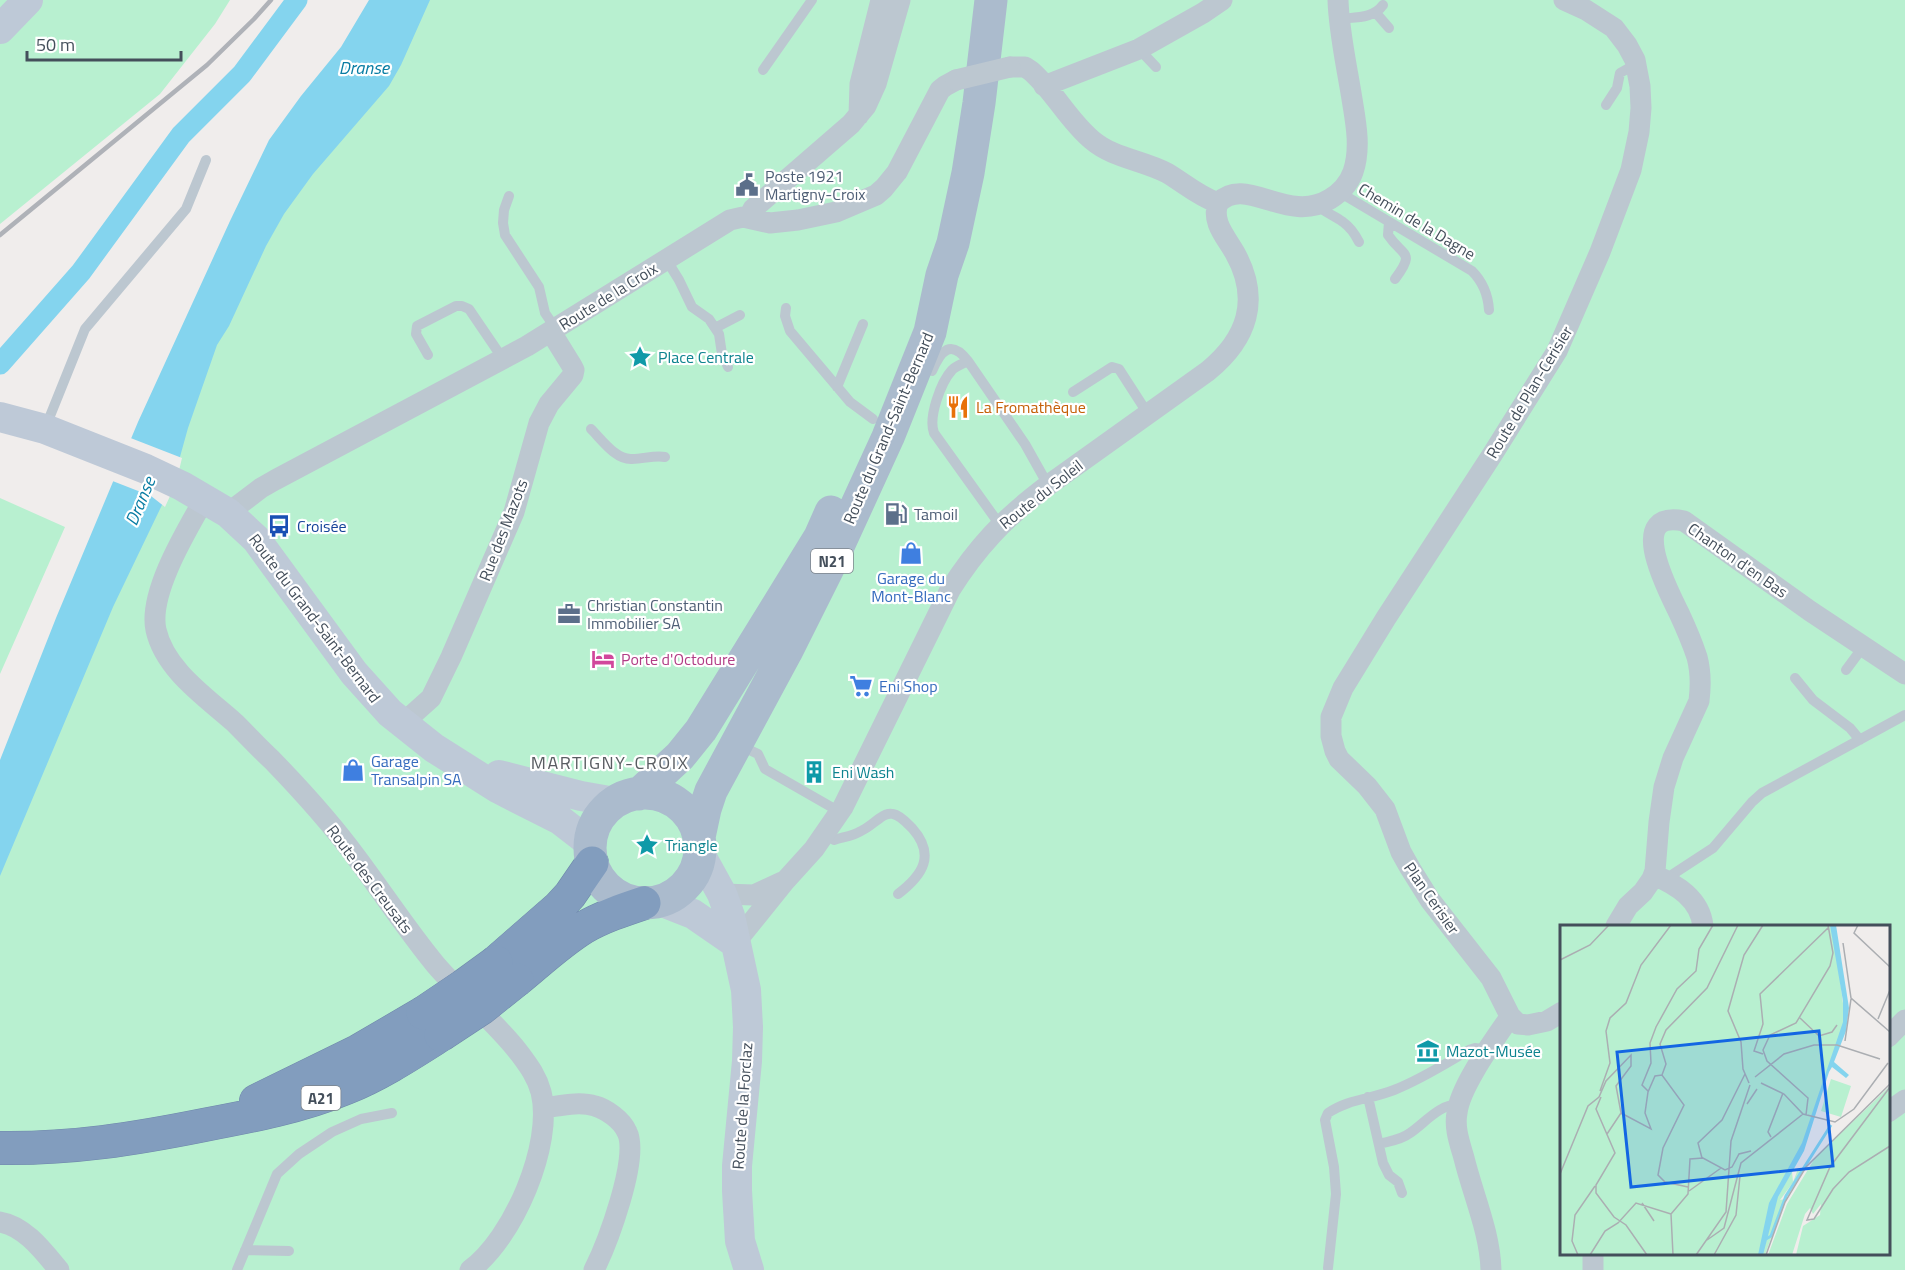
<svg xmlns="http://www.w3.org/2000/svg" width="1905" height="1270" font-family="'Titillium Web',sans-serif">
	<style>
		.green { fill: #b8f0d0; fill-rule: evenodd }
		.water { fill: #84d4ee }
		.pier { fill: #f0edec }
		.lines { fill: none; stroke-linecap: round; stroke-linejoin: round }
		.canal { stroke: #84d4ee; stroke-width: 21 }
		.highway-casing { stroke: #6e88aa; stroke-width: 34 }
		.lane { stroke: #bcc7d0; stroke-width: 10 }
		.street { stroke: #bcc7d0; stroke-width: 21 }
		.secondary { stroke: #bec9d7; stroke-width: 30 }
		.primary { stroke: #abbbcd; stroke-width: 33 }
		.highway { stroke: #829dbe; stroke-width: 33 }
		.rail { stroke: #afb2b8; stroke-width: 4.5 }
		.highway-bridge-casing { stroke: #6e88aa; stroke-width: 34; stroke-linecap: butt }
		.street-bridge { stroke: #bcc7d0; stroke-width: 21 }
		.highway-bridge { stroke: #829dbe; stroke-width: 33 }
		.labels { text-anchor: middle; dominant-baseline: central; stroke-width: 4.5; stroke-linejoin: round; paint-order: stroke }
		.shield { fill: #fff; stroke: #7c848c; stroke-width: 1.5 }
		.shield-label { font-size: 15px; font-weight: bold; fill: #444f5b }
		.service-label { font-size: 16px; fill: #4e5e75; stroke: #fff; text-anchor: start }
		.street-label { font-size: 16px; fill: #444f5b; stroke: #fff }
		.culture-label { font-size: 16px; fill: #0d838f; stroke: #fff; text-anchor: start }
		.food-label { font-size: 16px; fill: #c56008; stroke: #fff; text-anchor: start }
		.transit-label { font-size: 16px; fill: #164399; stroke: #fff; text-anchor: start }
		.shop-label { font-size: 16px; fill: #366cbe; stroke: #fff; text-anchor: start }
		.hotel-label { font-size: 16px; fill: #b23c85; stroke: #fff; text-anchor: start }
		.water-label { font-size: 18px; font-style: italic; fill: #087ca3; stroke: #fff }
		.neighbourhood-label { font-size: 18px; letter-spacing: 1.5px; fill: #595d62; stroke: #fff }
		.inset-river { fill: none; stroke: #84d4ee; stroke-width: 3 }
		.inset-road { fill: none; stroke: #abaeb2; stroke-width: 1.5 }
		.view { fill: #1366e3; fill-opacity: 0.15; stroke: #1366e3; stroke-width: 3 }
		.inset-edge { fill: none; stroke: #444f5b; stroke-width: 3 }
	</style>
	<rect width="100%" height="100%" fill="#f0edec"/>
	<!-- green -->
	<path class="green" d="M 0,0 L 230,0 L 215,24 L 160,94 L 0,224 Z
		M 407,0 L 1905,0 L 1905,1270 L 0,1270 L 0,830 L 267,198 ZM 1562,926 L 1888,926 L 1888,1254 L 1562,1254 Z
		M 0,498 L 65,527 L 0,674 Z"/>
	<!-- water -->
	<path class="water" d="M 369,0 L 430,0 L 401,65 L 389,86 L 313,174 L 284,214 L 266,246 L 229,326 L 217,345 L 188,428 L 173,482 L 113,607 L 0,876 L 0,760 L 56,618 L 138,422 L 230,221 L 269,140 L 301,96 L 341,47 Z"/>
	<!-- pier -->
	<path class="pier" d="M 128,437 L 182,458 L 176,483 L 165,507 L 151,496 L 110,480 Z"/>
	<g class="lines">
		<!-- canal -->
		<path class="canal" d="M 0,364 L 81,272 L 181,135 L 242,74 L 297,0"/>
		<!-- highway casing -->
		<g class="highway-casing">
			<path id="highway" d="M 496,962 L 559,907 L 570,895 L 592,863
				M 517,980 C 538,963 559,943 583,928 C 602,917 623,910 644,903
				M 256,1101 L 358,1051 L 423,1013
				M 0,1148 C 72,1149 134,1139 204,1125 C 252,1116 300,1107 346,1088 C 379,1075 411,1054 441,1035"/>
		</g>
		<!-- lane -->
		<path class="lane" d="M 1376,13 L 1389,28
			M 1339,19 C 1355,17 1373,19 1383,5
			M 1139,49 L 1156,67
			M 763,70 L 812,0
			M 1606,105 L 1617,88 L 1620,73 L 1636,64
			M 1339,192 L 1472,271 C 1483,282 1488,294 1489,310
			M 509,196 L 504,210 L 503,223 L 505,235 L 539,287 L 545,313 L 556,329
			M 1317,205 C 1325,213 1334,215 1343,222 C 1350,227 1355,234 1359,242
			M 1389,222 L 1388,235 C 1403,257 1416,251 1395,279
			M 666,259 L 679,280 L 692,307 L 709,319 L 719,334 L 722,354 L 728,367
			M 786,308 L 785,316 L 790,331 L 850,402 L 873,419
			M 715,328 L 740,315
			M 428,355 L 416,334 L 417,326 L 456,306 L 462,306 L 469,309 L 503,359
			M 932,371 C 941,350 951,339 968,361
			M 837,387 L 863,324
			M 1073,392 L 1112,367 L 1119,369 L 1148,414
			M 46,426 L 85,329 L 186,209 L 206,160
			M 591,429 C 602,440 616,460 632,459 C 644,459 654,455 665,457
			M 1000,525 L 934,433 C 928,417 941,382 952,370 C 956,366 962,364 968,361 L 1025,444 L 1048,485
			M 1846,670 L 1863,647
			M 1795,678 L 1813,700 L 1850,728 L 1860,740
			M 741,746 L 758,754 L 765,769 L 840,812
			M 825,835 L 834,840 C 843,837 853,836 861,831 C 868,828 874,822 880,818 C 884,815 889,813 893,814 C 900,815 908,824 912,828 C 936,855 923,875 898,894
			M 1664,880 L 1713,848 L 1752,802 L 1762,793 L 1905,715
			M 1368,1097 L 1383,1163 L 1389,1175 L 1398,1182 L 1402,1193
			M 1379,1144 C 1390,1141 1401,1140 1410,1133 C 1424,1124 1440,1103 1459,1105
			M 245,1250 L 289,1251
			M 1328,1268 L 1336,1194 L 1334,1167 L 1325,1120 L 1328,1113 C 1348,1099 1372,1099 1394,1090 C 1420,1080 1445,1064 1469,1050 L 1475,1048 L 1488,1050
			M 237,1270 L 277,1174 L 299,1154 L 332,1132 L 361,1119 L 392,1113"/>
		<!-- street -->
		<path class="street" d="M 1010,67 L 1025,67 L 1031,71 C 1054,91 1068,120 1092,140 C 1113,158 1142,160 1167,173 C 1184,183 1198,196 1218,203 C 1246,174 1287,225 1330,199 C 1340,193 1349,183 1353,172 C 1361,149 1356,123 1352,99 C 1347,67 1339,33 1338,0
			M 1044,86 L 1139,49 L 1203,13 L 1222,0
			M 859,115 L 860,84 L 881,0
			M 748,218 L 753,209 L 851,124 L 866,106 L 876,84 L 900,0
			M 205,498 C 187,530 148,593 156,630 C 165,670 206,697 235,723 C 247,735 259,748 272,760 C 302,791 331,823 356,857 C 383,893 407,930 435,964 C 462,996 495,1021 520,1054 C 529,1066 537,1077 541,1092 C 554,1144 513,1239 470,1270
			M 228,513 L 261,488 L 275,480 L 527,346 L 730,220 L 743,217 L 770,223 L 798,220 L 836,212 L 876,195 L 884,188 L 897,172 L 940,90 L 945,86 L 956,80
			M 402,724 L 431,698 L 451,657 L 514,512 L 539,423 L 549,404 L 573,375 L 574,370 L 572,366 L 551,332
			M 1654,875 C 1677,885 1700,899 1703,926
			M 722,894 L 754,895 L 782,882
			M 1616,926 L 1628,906 L 1643,892 L 1652,879 L 1655,871 L 1659,822 L 1664,787 L 1673,758 L 1699,701 C 1701,685 1701,672 1697,657 C 1692,642 1686,628 1679,613 C 1669,592 1624,509 1684,521 L 1810,611 L 1905,674
			M 735,943 L 785,881 L 814,849 L 843,807 L 950,590 C 977,547 1004,519 1043,489 L 1208,371 C 1247,339 1261,300 1235,253 C 1226,237 1211,222 1218,203
			M 1562,1012 L 1547,1021 L 1528,1025 L 1518,1024 L 1510,1016 L 1491,978 L 1430,900 L 1410,868 L 1401,852 L 1385,809 L 1367,786 L 1339,759 L 1335,751 L 1331,736 L 1331,717 L 1343,688 L 1386,618 L 1492,455 L 1557,351 L 1600,252 L 1631,170 L 1639,132 L 1641,108 L 1640,86 L 1635,60 L 1627,45 L 1614,28 L 1586,10 L 1564,0
			M 1888,1037 L 1905,1020
			M 544,1108 C 560,1106 579,1101 595,1106 C 606,1109 622,1120 627,1132 C 640,1157 607,1244 594,1270
			M 1888,1112 L 1905,1100
			M 0,1222 C 25,1226 44,1252 59,1270
			M 1491,1270 C 1490,1232 1473,1195 1464,1158 C 1460,1144 1454,1128 1457,1113 C 1460,1086 1495,1039 1510,1017
			M 1593,1270 L 1593,1254"/>
		<!-- secondary -->
		<path class="secondary" d="M 0,29 L 28,0
			M 0,417 L 45,429 L 146,469 L 182,486 L 228,513 L 256,539 L 354,673 L 390,713 L 434,748 L 499,789 L 560,820 L 591,844
			M 499,775 L 581,796 L 615,802
			M 700,854 L 722,894 L 730,916 L 746,990 L 748,1027 L 747,1061 L 737,1166 L 737,1191 L 740,1241 L 749,1270
			M 660,901 L 693,914 L 735,943"/>
		<!-- primary -->
		<path class="primary" d="M590 848a55 55 0 1 1 110 0a55 55 0 1 1-110 0Z
			M 639,794 L 680,756 L 701,730 L 820,537 L 831,512
			M 699,837 L 705,809 L 711,791 L 786,652 L 829,566 L 888,437 L 930,332 L 942,275 L 953,243 L 968,173 L 979,103 L 991,0"/>
		<!-- highway -->
		<use href="#highway" class="highway"/>
		<!-- rail -->
		<path class="rail" d="M 0,235 L 207,65 L 254,19 L 271,0"/>
		<!-- highway-bridge casing -->
		<g class="highway-bridge-casing">
			<path id="highway-bridge" d="M 423,1013 L 463,986 L 496,962
				M 441,1035 L 482,1008 L 517,980"/>
		</g>
		<!-- street-bridge -->
		<path class="street-bridge" d="M 956,80 L 1010,67"/>
		<!-- highway-bridge -->
		<use href="#highway-bridge" class="highway-bridge"/>
	</g>
	<!-- icons -->
	<defs>
		<g id="civic-bare" transform="scale(1.8)"><path d="M-.6-6.5H3V-4.5H.6V-3L4-1V1h2V6H-6V1h2V-1L-.6-3ZM-1.2 2.5V6h2.4V2.5Z" fill="#5c6f8a" stroke="#fff" stroke-width="2.5" paint-order="stroke"/></g>
		<g id="sight-bare" transform="scale(1.8)"><path d="M0-6L1.8-2.2L6-1.7L2.9 1.2L3.7 5.4L0 3.3L-3.7 5.4L-2.9 1.2L-6-1.7L-1.8-2.2Z" fill="#0f9aa8" stroke="#fff" stroke-width="2.5" paint-order="stroke"/></g>
		<g id="restaurant-bare" transform="scale(1.8)"><path d="M-5-6h1v4h1v-4h1v4h1v-4h1v5L-1.5 .5V6h-2V.5L-5-1ZM5-6V6H3V1.5H1.5Q1.5-4 5-6Z" fill="#e8710a" stroke="#fff" stroke-width="2.5" paint-order="stroke"/></g>
		<g id="fuel-bare" transform="scale(1.8)"><path d="M-5.5-6h7V0h2V4h1.3V-2.5L3-4.5l.8-.8L6-3V5H2.5V1h-1V6h-7ZM-4.2-4.7v3.2H.2V-4.7Z" fill="#5c6f8a" stroke="#fff" stroke-width="2.5" paint-order="stroke"/></g>
		<g id="bus-bare" transform="scale(1.8)"><path d="M-5-6H5V4H4V6H2V4H-2V6H-4V4H-5ZM-3.5-4V0h7V-4ZM-3.5 1.2v1.5H-2V1.2ZM2 1.2v1.5H3.5V1.2Z" fill="#1a4fb4" stroke="#fff" stroke-width="2.5" paint-order="stroke"/></g>
		<g id="shop-bare" transform="scale(1.8)"><path d="M-5-2.5h2.3a2.7 3.5 0 0 1 5.4 0H5L5.5 6h-11ZM-1.5-2.5h3a1.5 2.3 0 0 0-3 0Z" fill="#3f7fe0" stroke="#fff" stroke-width="2.5" paint-order="stroke"/></g>
		<g id="office-bare" transform="scale(1.8)"><path d="M-6-3h4V-5.5h4V-3h4V5H-6ZM-1-4.5V-3h2v-1.5ZM-6 0V1H6V0Z" fill="#5c6f8a" stroke="#fff" stroke-width="2.5" paint-order="stroke"/></g>
		<g id="hotel-bare" transform="scale(1.8)"><path d="M-6-4.5h1.5V1H6V5H4.5V3h-9V5H-6ZM-4 0a1.8 1.8 0 1 1 3.6 0ZM.5 0V-2.5h3Q6-2.5 6 0Z" fill="#d1479c" stroke="#fff" stroke-width="2.5" paint-order="stroke"/></g>
		<g id="supermarket-bare" transform="scale(1.8)"><path d="M-6-5.5h2.5l.6 2H6L4.5 2H-2.5L-4.4-4H-6ZM-1.5 3.2a1.3 1.3 0 1 0 .1 0ZM3 3.2a1.3 1.3 0 1 0 .1 0Z" fill="#3f7fe0" stroke="#fff" stroke-width="2.5" paint-order="stroke"/></g>
		<g id="building-bare" transform="scale(1.8)"><path d="M-4-6H4V6H1V3H-1V6H-4ZM-2.5-4.3h1.7v1.8h-1.7ZM.8-4.3h1.7v1.8H.8ZM-2.5-1h1.7V.8h-1.7ZM.8-1h1.7V.8H.8Z" fill="#0f9aa8" stroke="#fff" stroke-width="2.5" paint-order="stroke"/></g>
		<g id="museum-bare" transform="scale(1.8)"><path d="M0-6L6-3V-2H-6V-3ZM-5-1h2V3h-2ZM-1-1h2V3h-2ZM3-1h2V3H3ZM-6 4H6V6H-6Z" fill="#0f9aa8" stroke="#fff" stroke-width="2.5" paint-order="stroke"/></g>
	</defs>
	<g fill-rule="evenodd">
		<use href="#civic-bare" x="747" y="185"/>
		<use href="#sight-bare" x="640" y="357"/>
		<use href="#restaurant-bare" x="958" y="407"/>
		<use href="#fuel-bare" x="896" y="514"/>
		<use href="#bus-bare" x="279" y="526"/>
		<use href="#shop-bare" x="911" y="553"/>
		<use href="#office-bare" x="569" y="614"/>
		<use href="#hotel-bare" x="603" y="659"/>
		<use href="#supermarket-bare" x="861" y="686"/>
		<use href="#shop-bare" x="353" y="770"/>
		<use href="#building-bare" x="814" y="772"/>
		<use href="#sight-bare" x="647" y="845"/>
		<use href="#museum-bare" x="1428" y="1051"/>
	</g>
	<g class="labels">
		<!-- shield labels -->
		<g class="shield">
			<rect x="811" y="549" width="42" height="24" rx="4.5"/>
			<rect x="301.5" y="1086" width="39" height="24" rx="4.5"/>
		</g>
		<g class="shield-label">
			<text x="832" y="561">N21</text>
			<text x="321" y="1098">A21</text>
		</g>
		<!-- service labels -->
		<g class="service-label">
			<text x="765" y="176">Poste 1921<tspan x="765" dy="18">Martigny-Croix</tspan></text>
			<text x="914" y="514">Tamoil</text>
			<text x="587" y="605">Christian Constantin<tspan x="587" dy="18">Immobilier SA</tspan></text>
		</g>
		<!-- street labels -->
		<g class="street-label">
			<text transform="translate(1417 221) rotate(31)">Chemin de la Dagne</text>
			<text transform="translate(608 296) rotate(-32)">Route de la Croix</text>
			<text transform="translate(1529 392) rotate(-59)">Route de Plan-Cerisier</text>
			<text transform="translate(888 428) rotate(-67)">Route du Grand-Saint-Bernard</text>
			<text transform="translate(1041 494) rotate(-38)">Route du Soleil</text>
			<text transform="translate(503 530) rotate(-69)">Rue des Mazots</text>
			<text transform="translate(1738 560) rotate(35)">Chanton d'en Bas</text>
			<text transform="translate(315 618) rotate(53)">Route du Grand-Saint-Bernard</text>
			<text transform="translate(370 879) rotate(53)">Route des Creusats</text>
			<text transform="translate(1432 898) rotate(55)">Plan Cerisier</text>
			<text transform="translate(742 1106) rotate(-86)">Route de la Forclaz</text>
		</g>
		<!-- culture labels -->
		<g class="culture-label">
			<text x="658" y="357">Place Centrale</text>
			<text x="832" y="772">Eni Wash</text>
			<text x="665" y="845">Triangle</text>
			<text x="1446" y="1051">Mazot-Musée</text>
		</g>
		<!-- food labels -->
		<g class="food-label">
			<text x="976" y="407">La Fromathèque</text>
		</g>
		<!-- transit labels -->
		<g class="transit-label">
			<text x="297" y="526">Croisée</text>
		</g>
		<!-- shop labels -->
		<g class="shop-label">
			<text x="911" y="578" text-anchor="middle">Garage du<tspan x="911" dy="18">Mont-Blanc</tspan></text>
			<text x="879" y="686">Eni Shop</text>
			<text x="371" y="761">Garage<tspan x="371" dy="18">Transalpin SA</tspan></text>
		</g>
		<!-- hotel labels -->
		<g class="hotel-label">
			<text x="621" y="659">Porte d'Octodure</text>
		</g>
		<!-- water labels -->
		<g class="water-label">
			<text x="364" y="67">Dranse</text>
			<text transform="translate(140 501) rotate(-67)">Dranse</text>
		</g>
		<!-- neighbourhood labels -->
		<g class="neighbourhood-label">
			<text x="610" y="762">MARTIGNY-CROIX</text>
		</g>
	</g>
	<!-- overview -->
	<g transform="translate(1560 925)">
		<rect width="330" height="330" fill="#f0edec"/>
		<path d="M 0,0 L 273,0 L 285,94 L 243,223 L 215,277 L 232,246 L 233,257 L 238,244 L 241,247 L 220,275 L 225,274 L 205,330 L 0,330 ZM 271,154 L 291,161 L 281,192 L 261,186 ZM 330,161 L 330,330 L 236,330 L 243,301 L 260,290 L 261,279 L 253,289 L 250,283 L 245,289 L 232,330 L 208,330 L 227,279 L 255,233 Z" fill="#b8f0d0"/>
		<path d="M 270,0 L 276,0 L 289,83 L 286,106 L 274,137 L 289,150 L 286,153 L 272,142 L 269,147 L 244,226 L 218,272 L 203,330 L 198,330 L 209,278 L 242,218 L 283,97 L 283,76 Z" fill="#84d4ee"/>
		<path class="inset-river" d="M 206,314 L 211,311 L 226,271 L 271,200"/>
		<path class="inset-road" d="M 298,0 L 294,8 L 330,42M 283,18 L 291,73 L 330,107M 0,35 L 30,20 L 49,0M 240,93 L 259,111 L 272,107 L 277,100M 318,94 L 330,65M 285,116 L 291,74M 203,129 L 194,126 L 203,99 L 200,69 L 269,2M 102,150 L 106,139 L 100,119 L 106,105 L 147,63 L 178,0M 195,152 L 224,129 L 254,120 L 277,120 L 320,134M 189,158 L 183,144 L 181,117 L 168,86 L 184,30 L 203,0M 201,158 L 224,169 L 243,189 L 275,197 L 294,184 L 328,138M 330,162 L 270,242 L 247,295 L 254,294 L 273,264 L 289,247 L 330,221M 40,166 L 50,138 L 46,106 L 50,93 L 66,78 L 81,40 L 111,0M 88,166 L 82,160 L 91,138 L 90,118 L 96,102 L 117,64 L 136,46 L 139,24 L 153,0M 41,172 L 36,184 L 55,228 L 36,260 L 36,268 L 54,292 L 66,300 L 87,330M 187,179 L 197,164M 246,190 L 248,173 L 207,136 L 203,125 L 210,110 L 236,98 L 270,41 L 273,28 L 268,0M 47,209 L 61,188M 211,212 L 208,207 L 223,168M 142,233 L 138,218 L 162,195 L 185,149M 0,249 L 28,181 L 39,172 L 46,156 L 71,130 L 71,141 L 56,161 L 61,188 L 91,204 L 85,188 L 88,167 L 95,151 L 102,150 L 124,180 L 103,223 L 98,250 L 105,257 L 128,262M 129,266 L 161,243M 82,278 L 94,296M 111,289 L 128,269 L 130,234 L 143,233 L 165,245 L 172,242 L 179,229 L 191,226M 111,289 L 113,330M 147,315 L 164,303 L 181,238 L 243,189M 18,330 L 12,316 L 15,290 L 35,261M 30,330 L 45,306 L 58,298 L 76,278 L 111,289M 136,330 L 166,287 L 171,216 L 190,160M 154,330 L 176,290 L 180,251M 206,330 L 225,277 L 246,242 L 330,159"/>
		<path class="view" d="M 259,106 L 273,241 L 71,262 L 57,127 Z"/>
		<rect width="330" height="330" class="inset-edge"/>
	</g>
	<!-- scale -->
	<path d="M27 51v9h154v-9" fill="none" stroke="#444f5b" stroke-width="3"/>
	<text x="36" y="51" font-size="18" fill="#444f5b" stroke="#ffffff" stroke-width="4.5" paint-order="stroke">50 m</text>
</svg>
